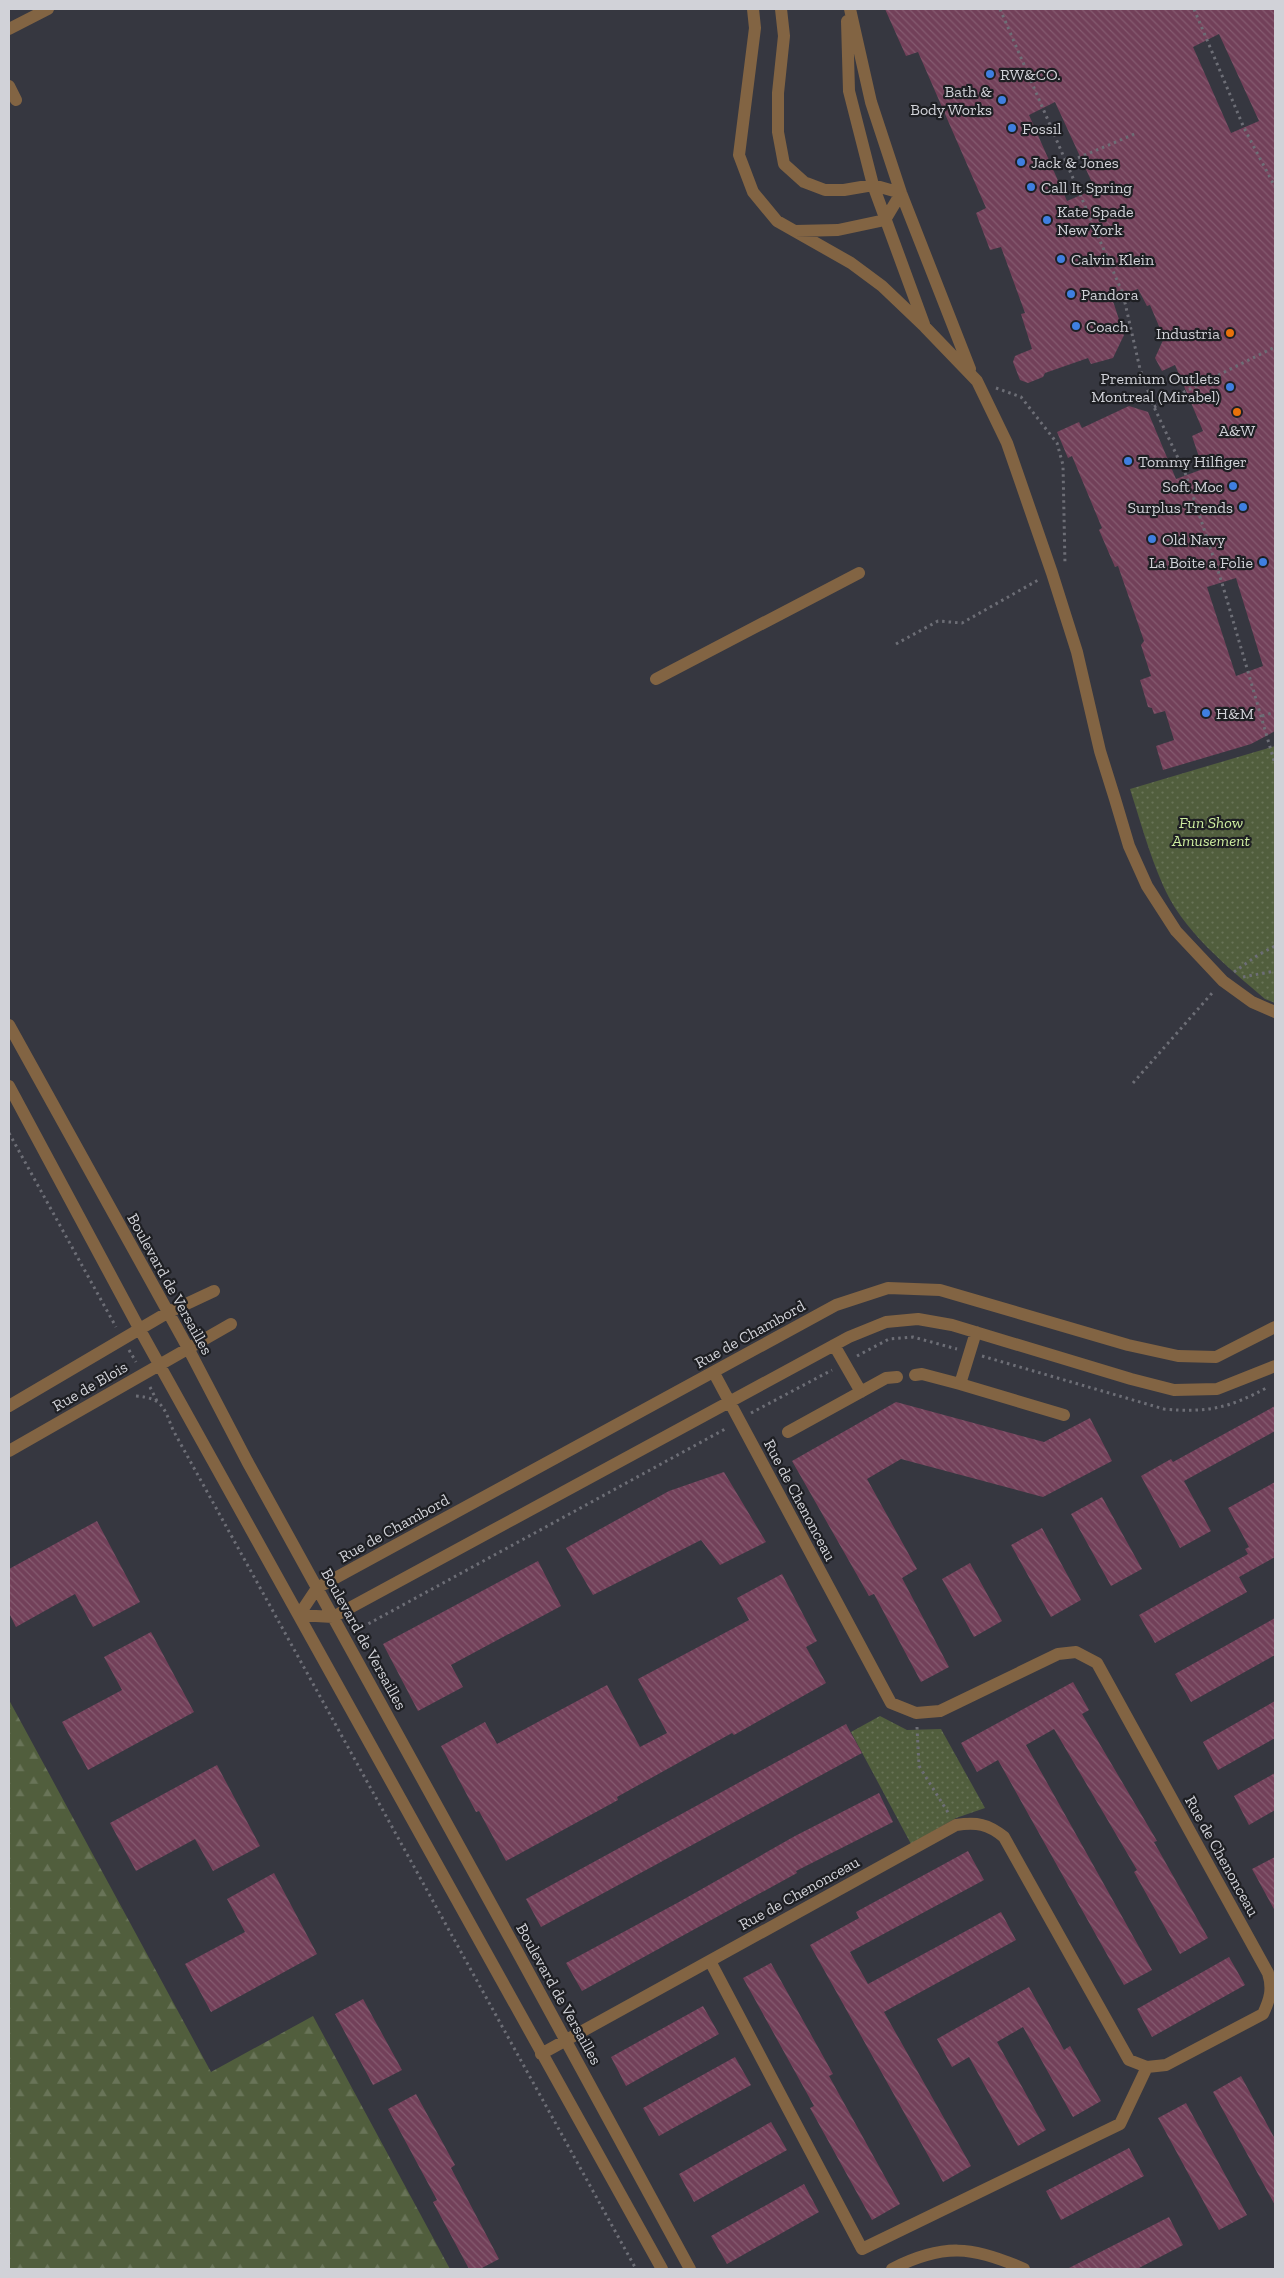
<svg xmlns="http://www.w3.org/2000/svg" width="1284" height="2278" font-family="'Zilla Slab',serif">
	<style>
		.forest { fill: url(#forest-firs) }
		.park { fill: url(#park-dots) }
		.building { fill: url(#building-back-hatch); fill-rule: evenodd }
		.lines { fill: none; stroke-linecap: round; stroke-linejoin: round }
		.path { stroke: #6d6e76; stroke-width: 3; stroke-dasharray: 2.5 4; stroke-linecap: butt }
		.minor { stroke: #826443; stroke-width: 12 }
		.shop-dot { fill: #3f7fe0; stroke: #1e1f23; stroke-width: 2 }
		.food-dot { fill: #e8710a; stroke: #1e1f23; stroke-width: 2 }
		.labels { text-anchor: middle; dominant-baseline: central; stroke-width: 4.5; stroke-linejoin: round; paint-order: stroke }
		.poi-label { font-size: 16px; fill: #d1d2d8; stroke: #1e1f23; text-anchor: start }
		.park-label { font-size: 16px; font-style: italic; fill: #ceeea0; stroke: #1e1f23 }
		.street-label { font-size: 16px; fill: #d1d2d8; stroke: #1e1f23 }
	</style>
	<defs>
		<pattern id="forest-firs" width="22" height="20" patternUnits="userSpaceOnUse" patternTransform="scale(1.25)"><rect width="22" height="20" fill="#515e3d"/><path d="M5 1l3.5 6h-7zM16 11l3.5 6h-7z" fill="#697458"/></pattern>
		<pattern id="park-dots" width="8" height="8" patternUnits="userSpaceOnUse" patternTransform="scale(1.25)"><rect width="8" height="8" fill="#515e3d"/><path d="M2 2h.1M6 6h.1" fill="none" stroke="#697458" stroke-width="1.8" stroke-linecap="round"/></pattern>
		<pattern id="building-back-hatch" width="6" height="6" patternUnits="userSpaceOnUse" patternTransform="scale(1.25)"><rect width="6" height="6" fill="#724059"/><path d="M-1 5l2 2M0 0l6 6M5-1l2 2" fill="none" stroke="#855b70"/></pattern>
	</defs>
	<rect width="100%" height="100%" fill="#363740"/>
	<!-- forest -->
	<path class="forest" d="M 9,1700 L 211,2072 L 313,2016 L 450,2269 L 9,2269 Z"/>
	<!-- park -->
	<path class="park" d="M 1275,746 L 1275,1003 L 1265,999 C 1227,966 1182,931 1162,883 C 1149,853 1140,820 1130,789 Z
		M 880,1716 L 907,1730 L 941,1729 L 985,1808 L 956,1818 L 911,1844 L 851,1732 Z"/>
	<!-- building -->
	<path class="building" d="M 885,9 L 1275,9 L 1275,731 L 1251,744 L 1163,770 L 1156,746 L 1174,740 L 1165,711 L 1154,714 L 1152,708 L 1148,707 L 1140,680 L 1151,676 L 1141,645 L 1144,641 L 1118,566 L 1115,567 L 1099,530 L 1102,528 L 1072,456 L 1068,458 L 1057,432 L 1079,422 L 1082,428 L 1129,406 L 1148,412 L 1176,479 L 1203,469 L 1192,436 L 1203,431 L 1175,365 L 1162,371 L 1155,358 L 1164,338 L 1150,305 L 1147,306 L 1138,289 L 1112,298 L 1124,335 L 1113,358 L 1091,364 L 1088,358 L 1045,373 L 1043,377 L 1028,383 L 1020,380 L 1013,362 L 1015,356 L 1032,349 L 1021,314 L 1025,313 L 1001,247 L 990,250 L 976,213 L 986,208 L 918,52 L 906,56 ZM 1219,34 L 1259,121 L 1231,133 L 1193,47 ZM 1055,102 L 1095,189 L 1067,201 L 1029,115 ZM 1236,578 L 1263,666 L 1236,676 L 1207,587 Z
		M 896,1402 L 1044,1442 L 1090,1418 L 1112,1461 L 1043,1497 L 901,1459 L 867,1479 L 917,1569 L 902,1578 L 949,1667 L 921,1682 L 874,1594 L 869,1596 L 792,1461 Z
		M 1275,1406 L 1275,1431 L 1184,1481 L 1211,1531 L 1180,1548 L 1141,1476 L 1171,1459 L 1173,1462 Z
		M 724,1472 L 766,1542 L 720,1565 L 701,1540 L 593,1595 L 566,1548 L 669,1491 Z
		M 1275,1482 L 1275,1557 L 1239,1577 L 1247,1592 L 1155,1643 L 1139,1615 L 1248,1554 L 1245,1549 L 1249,1547 L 1228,1508 Z
		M 1102,1497 L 1142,1569 L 1111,1586 L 1071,1514 Z
		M 97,1521 L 140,1602 L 93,1627 L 75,1594 L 16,1627 L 9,1613 L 9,1569 Z
		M 1042,1528 L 1081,1600 L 1051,1617 L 1011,1545 Z
		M 538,1561 L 561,1606 L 451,1665 L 463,1687 L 418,1711 L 383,1644 Z
		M 970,1563 L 1002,1621 L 974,1637 L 942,1579 Z
		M 782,1574 L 817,1641 L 806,1647 L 826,1683 L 734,1735 L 732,1733 L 617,1797 L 618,1800 L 506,1861 L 479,1811 L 476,1812 L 441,1746 L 485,1722 L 497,1744 L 607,1685 L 640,1747 L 667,1733 L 638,1679 L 749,1620 L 737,1598 Z
		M 1275,1618 L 1275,1655 L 1191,1702 L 1175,1674 Z
		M 151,1632 L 194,1712 L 88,1770 L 62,1722 L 122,1690 L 104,1657 Z
		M 1073,1682 L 1089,1710 L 1082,1714 L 1157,1841 L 1154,1842 L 1208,1938 L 1180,1954 L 1134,1872 L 1137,1870 L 1054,1729 L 1026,1745 L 1152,1970 L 1124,1985 L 998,1760 L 977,1772 L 961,1743 Z
		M 1275,1701 L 1275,1738 L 1218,1770 L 1203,1742 Z
		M 846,1724 L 862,1753 L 541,1927 L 526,1899 Z
		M 217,1765 L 260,1846 L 213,1871 L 195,1839 L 136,1871 L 110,1823 Z
		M 1275,1773 L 1275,1810 L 1249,1825 L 1234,1796 Z
		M 879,1793 L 893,1822 L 796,1871 L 797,1873 L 582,1991 L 566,1963 L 679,1902 L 795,1836 Z
		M 968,1851 L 984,1880 L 850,1952 L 868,1984 L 1001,1912 L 1016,1940 L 884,2012 L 971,2166 L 943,2182 L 810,1945 L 859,1918 L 856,1912 Z
		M 1275,1857 L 1275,1911 L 1252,1869 Z
		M 274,1873 L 317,1954 L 211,2012 L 185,1964 L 245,1932 L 227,1899 Z
		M 1229,1957 L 1245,1985 L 1152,2037 L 1137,2009 Z
		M 771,1963 L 833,2074 L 829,2076 L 900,2204 L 872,2220 L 810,2108 L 814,2106 L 743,1978 Z
		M 1029,1987 L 1064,2050 L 1070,2046 L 1101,2101 L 1073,2117 L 1023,2027 L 997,2042 L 1046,2130 L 1018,2146 L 969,2057 L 952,2067 L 937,2039 Z
		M 363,1999 L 402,2070 L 373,2085 L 335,2014 Z
		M 703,2006 L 719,2034 L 626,2086 L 611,2057 Z
		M 735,2057 L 751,2085 L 659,2136 L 643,2108 Z
		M 1241,2076 L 1275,2139 L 1275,2205 L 1213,2092 Z
		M 416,2094 L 455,2165 L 451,2168 L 499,2259 L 480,2269 L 469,2269 L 433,2202 L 437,2200 L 388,2109 Z
		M 1186,2103 L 1247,2215 L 1219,2230 L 1158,2118 Z
		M 771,2122 L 787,2150 L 694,2202 L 679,2174 Z
		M 1129,2148 L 1144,2176 L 1061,2220 L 1046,2191 Z
		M 804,2184 L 819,2212 L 727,2264 L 711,2236 Z
		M 1169,2217 L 1183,2245 L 1137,2269 L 1067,2269 Z"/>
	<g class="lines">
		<!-- path -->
		<path class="path" d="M 1000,9 L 1123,294 L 1140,369 L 1154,407 L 1186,475 L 1222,583 L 1275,764
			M 1194,9 L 1244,128 L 1275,187
			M 1066,163 L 1137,133
			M 996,388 L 1021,397 L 1057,443 L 1063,465 L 1065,565
			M 1154,407 L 1275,347
			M 896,644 L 938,621 L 962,623 L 1040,579
			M 1262,716 L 1275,712
			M 1234,972 L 1258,955 L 1275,946
			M 1243,977 L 1275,971
			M 1133,1083 L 1213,992
			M 9,1133 L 116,1327
			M 129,1350 L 136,1362
			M 857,1356 L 889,1339 L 913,1337 L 957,1349
			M 982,1356 L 1164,1409 C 1207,1413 1230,1408 1268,1387
			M 150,1387 L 157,1401
			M 136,1396 C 163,1398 164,1408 173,1430 L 636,2269
			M 751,1413 L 832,1370
			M 357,1630 L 727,1428
			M 917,1727 L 919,1766 L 949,1814"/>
		<!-- minor -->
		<path class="minor" d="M 753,9 L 755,28 L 739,155 L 753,192 L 777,221 L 851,263 L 882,286 L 925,327 L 977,381 L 1007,443 L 1052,573 L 1077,652 L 1100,751 L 1115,799 L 1129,846 L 1147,886 L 1176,931 L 1223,981 L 1252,1002 L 1275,1012
			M 781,9 L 784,36 L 778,93 L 778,132 L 784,164 L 804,182 L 825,190 L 844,190 L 873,185 L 901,193
			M 850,9 L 871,102 L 901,193 L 970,369
			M 847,21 L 849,91 L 873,185 L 924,324
			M 9,29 L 48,9
			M 9,86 L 16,100
			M 795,231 L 838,230 L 885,220 L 901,193
			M 656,679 L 859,573
			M 9,1025 L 188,1348 L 247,1461 L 517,1951 L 690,2269
			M 9,1086 L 140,1330 L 662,2269
			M 1275,1327 L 1216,1357 L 1178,1356 L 1128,1345 L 940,1290 L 888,1288 L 836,1305 L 317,1588 L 299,1615 L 333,1617 L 849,1337 L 886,1322 L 918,1319 L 952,1325 L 1131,1379 L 1174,1390 L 1217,1389 L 1275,1366
			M 976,1332 L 960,1384 L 1064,1415
			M 834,1345 L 861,1392
			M 915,1375 L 922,1374 L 960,1384
			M 9,1406 L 167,1313 L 214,1291
			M 788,1432 L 886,1378 L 897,1377
			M 9,1451 L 231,1324
			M 710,1961 L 862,2249 L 1120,2124 L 1147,2067
			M 541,2054 L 956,1825 C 977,1822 988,1824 1004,1837 L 1129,2060 L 1147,2067 L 1166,2065 L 1263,2014 C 1270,1999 1273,1989 1268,1973 L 1097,1663 L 1076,1652 L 1058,1654 L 940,1711 L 916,1713 L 891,1703 L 714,1373
			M 892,2269 C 943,2243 973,2246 1024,2269"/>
	</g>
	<!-- markers -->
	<g class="shop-dot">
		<circle cx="990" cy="74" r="5"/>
		<circle cx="1002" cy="100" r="5"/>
		<circle cx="1012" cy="128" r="5"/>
		<circle cx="1021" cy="162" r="5"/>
		<circle cx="1031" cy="187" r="5"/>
		<circle cx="1047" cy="220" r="5"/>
		<circle cx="1061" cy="259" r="5"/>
		<circle cx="1071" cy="294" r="5"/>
		<circle cx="1076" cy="326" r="5"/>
		<circle cx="1230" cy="387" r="5"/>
		<circle cx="1128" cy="461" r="5"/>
		<circle cx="1233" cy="486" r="5"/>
		<circle cx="1243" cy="507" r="5"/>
		<circle cx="1152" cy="539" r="5"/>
		<circle cx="1263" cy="562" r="5"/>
		<circle cx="1206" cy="713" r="5"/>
	</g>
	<g class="food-dot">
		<circle cx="1230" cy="333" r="5"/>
		<circle cx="1237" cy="412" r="5"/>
	</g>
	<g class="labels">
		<!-- poi labels -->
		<g class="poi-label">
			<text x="1000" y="74">RW&amp;CO.</text>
			<text x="992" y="91" text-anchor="end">Bath &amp;<tspan x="992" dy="18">Body Works</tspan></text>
			<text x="1022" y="128">Fossil</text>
			<text x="1031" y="162">Jack &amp; Jones</text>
			<text x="1041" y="187">Call It Spring</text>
			<text x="1057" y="211">Kate Spade<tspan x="1057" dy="18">New York</tspan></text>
			<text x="1071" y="259">Calvin Klein</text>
			<text x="1081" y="294">Pandora</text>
			<text x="1086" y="326">Coach</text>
			<text x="1220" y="333" text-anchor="end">Industria</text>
			<text x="1220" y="378" text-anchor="end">Premium Outlets<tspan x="1220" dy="18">Montreal (Mirabel)</tspan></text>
			<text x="1237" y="430" text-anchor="middle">A&amp;W</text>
			<text x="1138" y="461">Tommy Hilfiger</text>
			<text x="1223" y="486" text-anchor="end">Soft Moc</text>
			<text x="1233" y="507" text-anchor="end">Surplus Trends</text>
			<text x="1162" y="539">Old Navy</text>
			<text x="1253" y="562" text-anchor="end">La Boite a Folie</text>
			<text x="1216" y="713">H&amp;M</text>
		</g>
		<!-- park labels -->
		<g class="park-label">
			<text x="1211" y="822">Fun Show<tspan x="1211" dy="18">Amusement</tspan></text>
		</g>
		<!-- street labels -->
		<g class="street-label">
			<text transform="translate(170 1284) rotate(61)">Boulevard de Versailles</text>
			<text transform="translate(750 1334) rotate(-29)">Rue de Chambord</text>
			<text transform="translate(90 1386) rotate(-30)">Rue de Blois</text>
			<text transform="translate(800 1500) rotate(62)">Rue de Chenonceau</text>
			<text transform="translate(394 1528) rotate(-29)">Rue de Chambord</text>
			<text transform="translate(364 1639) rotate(61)">Boulevard de Versailles</text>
			<text transform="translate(1222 1856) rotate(61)">Rue de Chenonceau</text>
			<text transform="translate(799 1893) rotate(-29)">Rue de Chenonceau</text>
			<text transform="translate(559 1994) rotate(61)">Boulevard de Versailles</text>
		</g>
	</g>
	<!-- border -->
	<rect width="1284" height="2278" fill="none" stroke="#d1d2d8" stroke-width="20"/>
</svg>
